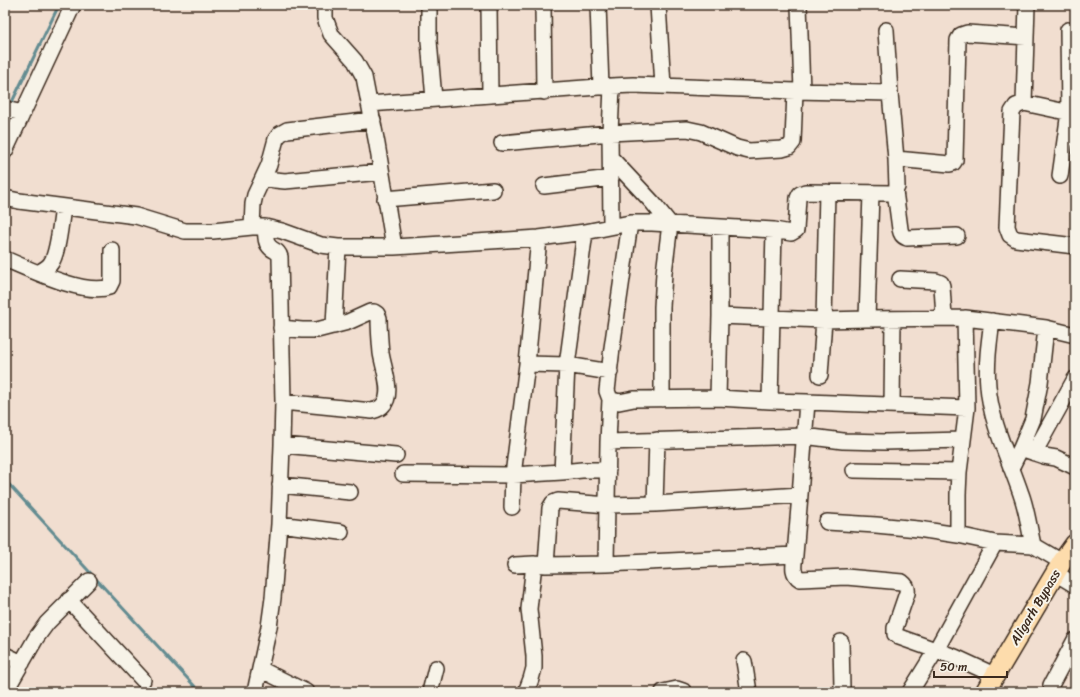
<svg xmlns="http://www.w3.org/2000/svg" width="1080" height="697" font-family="Sriracha,sans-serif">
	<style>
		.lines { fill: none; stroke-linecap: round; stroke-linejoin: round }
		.stream { stroke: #648c91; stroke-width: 3 }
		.minor-casing { stroke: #3b2a1e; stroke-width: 18 }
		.major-casing { stroke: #3b2a1e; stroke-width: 22 }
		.minor { stroke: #f7f3e8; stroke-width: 15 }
		.major { stroke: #fddcac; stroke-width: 19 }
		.labels { text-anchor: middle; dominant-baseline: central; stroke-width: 4; stroke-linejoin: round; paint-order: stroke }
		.street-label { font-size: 13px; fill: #3b2a1e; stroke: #f7f3e8 }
	</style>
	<rect width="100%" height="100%" fill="#f1ded0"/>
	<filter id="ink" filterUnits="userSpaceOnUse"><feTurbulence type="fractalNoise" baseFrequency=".025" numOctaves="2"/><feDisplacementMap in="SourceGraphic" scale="8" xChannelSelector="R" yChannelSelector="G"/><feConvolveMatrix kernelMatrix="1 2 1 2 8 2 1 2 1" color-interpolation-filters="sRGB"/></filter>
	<g filter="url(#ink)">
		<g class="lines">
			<!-- stream -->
			<path class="stream" d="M 10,106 L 59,5
				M 5,480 L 200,692"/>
			<!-- minor casing -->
			<g class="minor-casing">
				<path id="minor" d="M 325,5 L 325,18 L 331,34 L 355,61 L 364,77 L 377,144 L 394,247
					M 429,5 L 429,41 L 434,99
					M 489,5 L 490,95
					M 543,5 L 544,92
					M 598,5 L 601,87
					M 658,5 L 663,86
					M 799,5 L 802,91
					M 886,30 L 890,93 L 896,159
					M 1026,37 L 1027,5
					M 612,86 L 633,85 L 795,91 L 890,93
					M 1024,103 L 1016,106 L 1012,112 L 1007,227 L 1010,235 L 1016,239 L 1075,246
					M 369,104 L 612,86 L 610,133 L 611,226
					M 5,109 L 23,113
					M 502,143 L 610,133 L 687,129 L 701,132 L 737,148 L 749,151 L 782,149 L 789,147 L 793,142 L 795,91
					M 5,151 L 73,5
					M 611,158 L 653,203 L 670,224 L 664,273 L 662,307 L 662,399
					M 1060,176 L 1069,112 L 1068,30
					M 264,178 L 275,180 L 285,181 L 381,172
					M 544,186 L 611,178
					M 895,191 L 900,229 C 901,234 902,236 907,238 L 957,236
					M 5,198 L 19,201 L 136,216 L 185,231 L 213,231 L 252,227 L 265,227 L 282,231 L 321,245 L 338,247 L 394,247 L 539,238 L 585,232 L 630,223 L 652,223 L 774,230 L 791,233 L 796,230 L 798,198 L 800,194 L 805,192 L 892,193 L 895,191 L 897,187 L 896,159 L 950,164 L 953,163 L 955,160 L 958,40 L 961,35 L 967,33 L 1026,37 L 1024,103 L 1075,114
					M 385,199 L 493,190
					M 630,223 L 612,348 L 607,391 L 610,399 L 619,402 L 634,399 L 718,398 L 770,401 L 807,402 L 967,408 L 965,318
					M 252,227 L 253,204 L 255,195 L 269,165 L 276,139 L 280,134 L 287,130 L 373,120
					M 585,232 L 567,365 L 610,372
					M 539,238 L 527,364 L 567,365 L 562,472 L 582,470 L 608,470
					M 5,259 C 29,269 85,296 109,287 L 112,281 L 112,250
					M 38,273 C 43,270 48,268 51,263 C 58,253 61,221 63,207
					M 900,279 L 936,281 L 941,283 L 942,286 L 944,318
					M 720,316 L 824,320 L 867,319 L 871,193
					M 867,319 L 965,318 L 1046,328 L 1075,335
					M 992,321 C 989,343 986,364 988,386 C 991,424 1009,458 1021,494 C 1027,510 1029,528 1033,545
					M 334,326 L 338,247
					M 281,328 L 302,330 L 317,330 L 348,322 L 370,312 L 374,312 L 377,314 L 379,318 C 379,330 380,342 381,353 C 383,367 394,394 383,405 C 380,409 376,410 372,411 L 283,402
					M 820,375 L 824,320 L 827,192
					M 718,398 L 720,316 L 720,227
					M 770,401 L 774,230
					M 892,405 L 893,319
					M 608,442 L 804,436 L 843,441 L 885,442 L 963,440
					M 282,445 L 396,455
					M 1026,450 L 1044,456 L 1056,458 L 1075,467
					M 1034,453 L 1075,379
					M 1011,468 L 1021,448 L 1033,419 L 1040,383 L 1046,328
					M 854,470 L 959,472
					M 403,474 L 513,475 L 562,472
					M 280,485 L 350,492
					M 655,504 L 657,440
					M 512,507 L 513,475 L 527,364
					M 827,522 L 876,525 L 918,529 L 958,535 L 995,543 L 1033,545 L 1062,562
					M 279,524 L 341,532
					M 958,535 L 958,494 L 959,472 L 967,408
					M 795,555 L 800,495 L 807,402
					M 606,564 L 608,442 L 610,399
					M 515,565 L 534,564 L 546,565 L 606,564 L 795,555 C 794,564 791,573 800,579 L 846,577 L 902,582 C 906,585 908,588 907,593 L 895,628 L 895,634 L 899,637 L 955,657 L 994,675
					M 546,565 L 550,508 L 553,503 L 558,501 L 608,505 L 655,504 L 800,495
					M 1055,573 L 1075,585
					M 69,600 L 143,680
					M 841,642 L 842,688 L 843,692
					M 5,655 L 22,663
					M 744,661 L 749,692
					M 260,669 L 306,692
					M 1051,685 L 1075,640
					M 5,692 L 36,638 L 47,623 L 89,581
					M 255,692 L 269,627 L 273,598 L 279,524 L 282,445 L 283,402 L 280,257 C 278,249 273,252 269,246 C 265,242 266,233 265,227
					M 430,692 L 436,668
					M 526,692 L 531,679 L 534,668 L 534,656 L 529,609 L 534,564
					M 663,692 L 677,689 L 683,691 L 683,692
					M 910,692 L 936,650 L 995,543"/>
			</g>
			<!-- major casing -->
			<g class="major-casing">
				<path id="major" d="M 985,692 L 1062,562 L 1075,544"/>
			</g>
			<!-- minor -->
			<use href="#minor" class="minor"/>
			<!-- major -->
			<use href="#major" class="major"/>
		</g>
	</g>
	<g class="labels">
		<!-- street labels -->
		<g class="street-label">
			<text transform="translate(1035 607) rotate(-59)">Aligarh Bypass</text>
		</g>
	</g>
	<!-- margin -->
	<rect width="1080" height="697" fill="none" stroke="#f7f3e8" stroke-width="20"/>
	<rect x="10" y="10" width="1060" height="677" fill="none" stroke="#3b2a1e" stroke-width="1.5" filter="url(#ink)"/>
	<!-- scale -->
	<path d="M934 671v6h73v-6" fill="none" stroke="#3b2a1e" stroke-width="2"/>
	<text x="940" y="671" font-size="12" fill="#3b2a1e" stroke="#f7f3e8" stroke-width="3" paint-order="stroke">50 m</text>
</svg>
